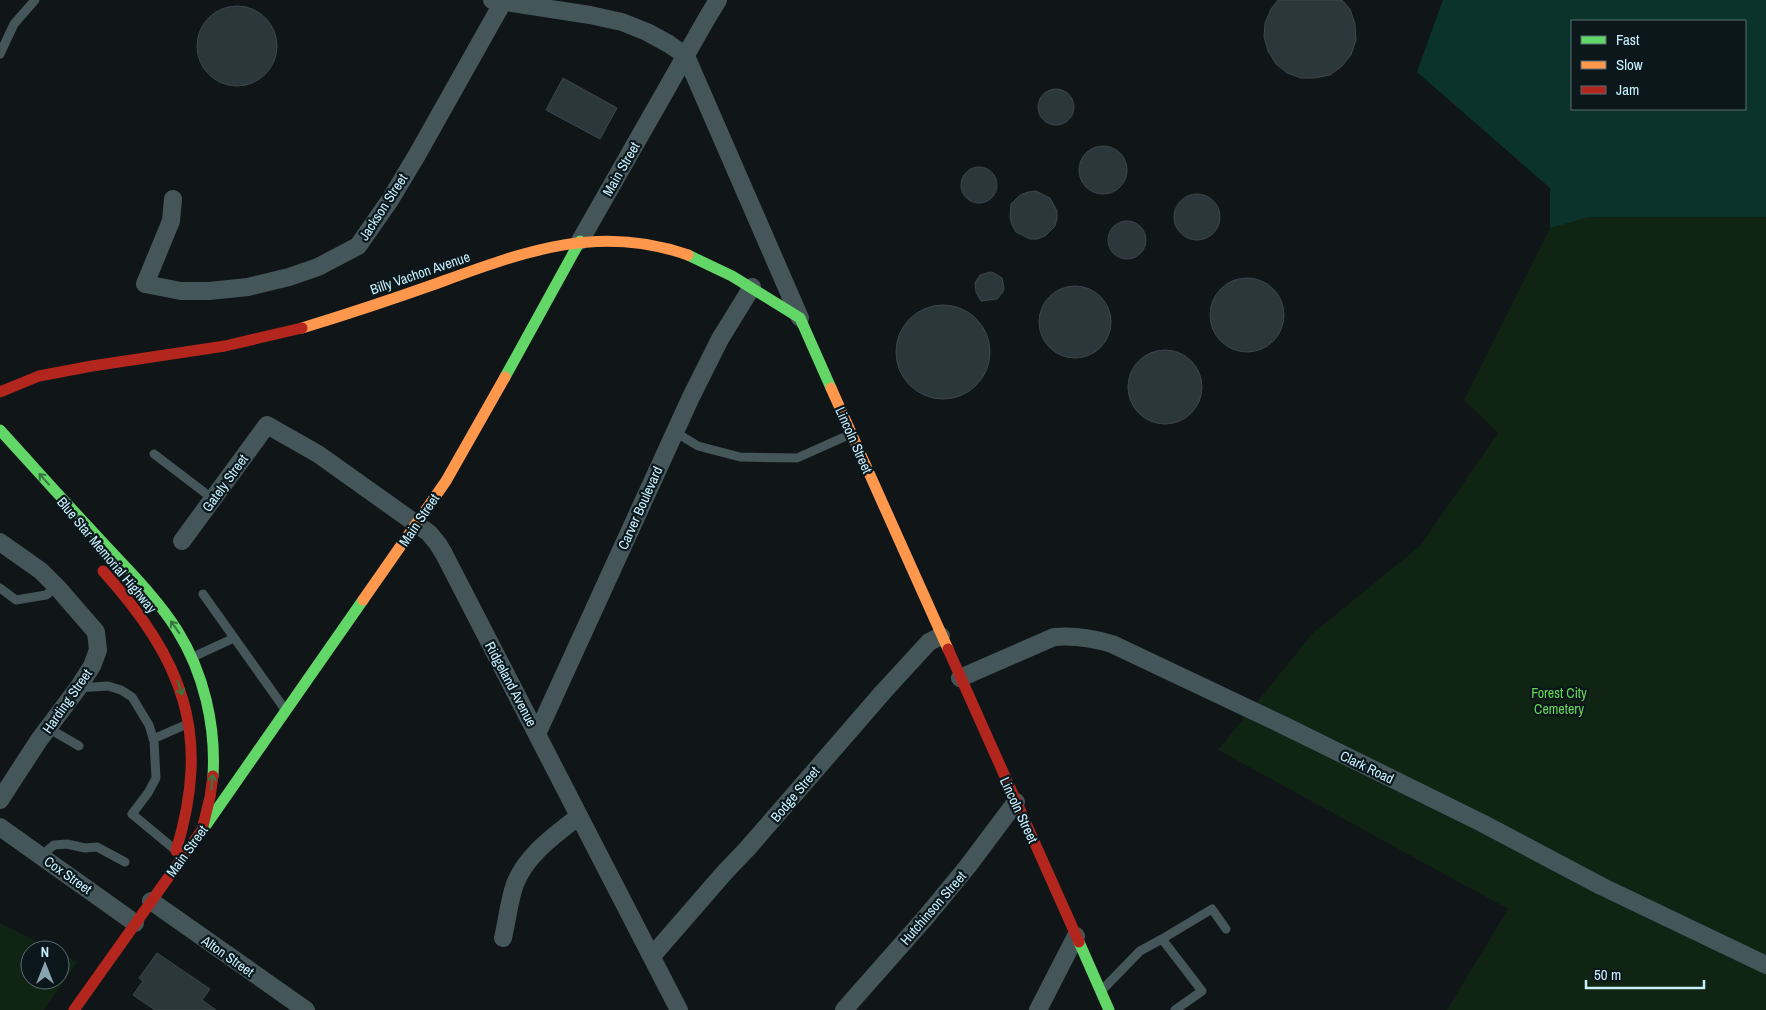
<svg xmlns="http://www.w3.org/2000/svg" width="1766" height="1010" font-family="'Archivo Narrow',sans-serif">
	<style>
		.green { fill: #0f2412; fill-rule: evenodd }
		.water { fill: #0a342b; fill-rule: evenodd }
		.building { fill: #2c373b; stroke: #3a474d }
		.lines { fill: none; stroke-linecap: round; stroke-linejoin: round }
		.lane { stroke: #445659; stroke-width: 9 }
		.street { stroke: #445659; stroke-width: 18 }
		.fast { stroke: #63d668; stroke-width: 11 }
		.slow { stroke: #ff974d; stroke-width: 11 }
		.jam { stroke: #b3261e; stroke-width: 11 }
		.oneway { stroke: #387642 }
		.labels { text-anchor: middle; dominant-baseline: central; stroke-width: 4.5; stroke-linejoin: round; paint-order: stroke }
		.street-label { font-size: 14px; fill: #c8f0fe; stroke: #0c171c }
		.park-label { font-size: 14px; fill: #66da57; stroke: #0c171c }
	</style>
	<rect width="100%" height="100%" fill="#101618"/>
	<!-- green -->
	<path class="green" d="M 1443,0 L 1766,0 L 1766,1010 L 1447,1010 L 1508,909 L 1218,750 L 1313,633 L 1420,546 L 1498,433 L 1464,400 L 1550,228 L 1550,188 L 1417,72 ZM 1572,21 L 1745,21 L 1745,109 L 1572,109 Z
		M 0,923 L 53,950 L 30,950 L 30,980 L 60,980 L 60,954 L 77,962 L 44,1010 L 0,1010 Z"/>
	<!-- water -->
	<path class="water" d="M 1443,0 L 1766,0 L 1766,217 L 1589,217 L 1550,228 L 1550,188 L 1417,72 ZM 1572,21 L 1745,21 L 1745,109 L 1572,109 Z"/>
	<!-- building -->
	<path class="building" d="M 1278,0 L 1342,0 L 1350,9 L 1355,24 L 1356,40 L 1351,55 L 1342,66 L 1330,75 L 1315,78 L 1301,78 L 1287,73 L 1276,64 L 1268,51 L 1264,37 L 1265,23 L 1271,9 Z
		M197 46a40 40 0 1 1 80 0a40 40 0 1 1-80 0Z
		M 563,78 L 617,108 L 600,139 L 546,110 Z
		M1038 107a18 18 0 1 1 36 0a18 18 0 1 1-36 0Z
		M1079 170a24 24 0 1 1 48 0a24 24 0 1 1-48 0Z
		M961 185a18 18 0 1 1 36 0a18 18 0 1 1-36 0Z
		M 1036,191 L 1050,198 L 1057,211 L 1057,219 L 1055,226 L 1045,236 L 1037,239 L 1030,239 L 1016,232 L 1012,225 L 1010,217 L 1011,204 L 1020,195 L 1028,192 Z
		M1174 217a23 23 0 1 1 46 0a23 23 0 1 1-46 0Z
		M1108 240a19 19 0 1 1 38 0a19 19 0 1 1-38 0Z
		M 990,272 L 994,273 L 1002,278 L 1004,288 L 1003,292 L 997,299 L 981,301 L 976,292 L 975,283 L 980,275 Z
		M1210 315a37 37 0 1 1 74 0a37 37 0 1 1-74 0Z
		M1039 322a36 36 0 1 1 72 0a36 36 0 1 1-72 0Z
		M896 352a47 47 0 1 1 94 0a47 47 0 1 1-94 0Z
		M1128 387a37 37 0 1 1 74 0a37 37 0 1 1-74 0Z
		M 157,953 L 210,989 L 202,1000 L 216,1010 L 155,1010 L 133,995 L 143,981 L 139,978 Z"/>
	<g class="lines">
		<!-- lane -->
		<path class="lane" d="M 0,54 L 14,24 L 35,0
			M 675,432 L 698,446 L 740,457 L 797,458 L 851,434
			M 154,454 L 213,499
			M 0,588 L 16,600 L 46,595 L 57,587
			M 203,594 L 284,708
			M 193,657 L 234,638
			M 78,688 L 108,686 L 121,690 L 132,697 L 149,725 L 154,741 L 156,778 L 148,793 L 132,814 L 173,848
			M 48,728 L 79,746
			M 153,739 L 185,725
			M 41,856 L 54,845 L 67,844 L 85,848 L 97,847 L 125,862
			M 1162,939 L 1212,909 L 1226,929
			M 1103,989 L 1140,951 L 1162,939 L 1202,991 L 1175,1010"/>
		<!-- street -->
		<path class="street" d="M 492,0 L 590,15 L 622,22 L 647,32 L 669,44 L 686,56 L 800,318
			M 173,199 L 171,221 L 145,284 L 181,291 L 209,291 L 248,287 L 289,277 L 318,267 L 358,246 L 390,200 L 417,155 L 503,2
			M 580,241 L 707,18 L 718,0
			M 182,541 L 267,425 L 318,454 L 429,533 L 438,544 L 444,554 L 679,1010
			M 0,542 L 41,571 L 57,587 L 96,632 L 98,650 L 92,666 L 78,688 L 39,740 L 0,800
			M 960,678 L 1054,637 C 1075,635 1092,638 1112,644 L 1283,725 L 1482,823 L 1601,886 L 1766,965
			M 537,734 L 691,397 L 720,339 L 752,287
			M 0,827 L 135,923
			M 151,901 L 306,1010
			M 503,938 C 507,921 509,901 515,884 C 527,854 554,836 579,816
			M 652,956 L 725,872 L 747,849 L 884,691 L 929,642 L 941,636
			M 844,1010 L 926,917 L 968,866 L 1016,802
			M 1038,1010 L 1076,936"/>
		<!-- fast -->
		<path class="fast" d="M 688,255 L 732,276 L 800,318 L 831,388
			M 505,377 L 580,241
			M 0,430 C 32,465 63,500 95,534 C 123,565 155,595 177,630 C 204,673 216,726 213,776
			M 204,828 L 363,600
			M 1079,942 L 1109,1010"/>
		<!-- slow -->
		<path class="slow" d="M 302,328 C 348,314 393,299 438,283 C 523,252 598,223 688,255
			M 831,388 L 948,649
			M 363,600 L 446,481 L 505,377"/>
		<!-- jam -->
		<path class="jam" d="M 0,392 L 39,376 L 92,366 L 225,346 L 302,328
			M 103,571 C 183,660 212,733 176,851
			M 948,649 L 1079,942
			M 74,1010 L 202,830 L 210,797 L 213,776"/>
	</g>
	<!-- one-way arrows -->
	<defs><path id="oneway-shaft" d="M-6 0H5M1.5-3L5.5 0L1.5 3" fill="none" stroke-width="1.6" stroke-linecap="round" stroke-linejoin="round" transform="scale(1.25)"/></defs>
	<g class="oneway">
		<use href="#oneway-shaft" transform="translate(44 479) rotate(-132)"/>
		<use href="#oneway-shaft" transform="translate(175 627) rotate(-125)"/>
		<use href="#oneway-shaft" transform="translate(180 688) rotate(72)"/>
		<use href="#oneway-shaft" transform="translate(212 782) rotate(-85)"/>
	</g>
	<g class="labels">
		<!-- street labels -->
		<g class="street-label">
			<text transform="translate(621 169) rotate(-60)">Main Street</text>
			<text transform="translate(383 207) rotate(-57)">Jackson Street</text>
			<text transform="translate(420 273) rotate(-19)">Billy Vachon Avenue</text>
			<text transform="translate(854 440) rotate(66)">Lincoln Street</text>
			<text transform="translate(225 483) rotate(-54)">Gately Street</text>
			<text transform="translate(640 508) rotate(-66)">Carver Boulevard</text>
			<text transform="translate(419 520) rotate(-56)">Main Street</text>
			<text transform="translate(107 555) rotate(50)">Blue Star Memorial Highway</text>
			<text transform="translate(511 684) rotate(62)">Ridgeland Avenue</text>
			<text transform="translate(67 701) rotate(-55)">Harding Street</text>
			<text transform="translate(1367 767) rotate(26)">Clark Road</text>
			<text transform="translate(795 794) rotate(-50)">Bodge Street</text>
			<text transform="translate(1019 810) rotate(65)">Lincoln Street</text>
			<text transform="translate(187 851) rotate(-54)">Main Street</text>
			<text transform="translate(68 875) rotate(35)">Cox Street</text>
			<text transform="translate(933 908) rotate(-49)">Hutchinson Street</text>
			<text transform="translate(228 956) rotate(35)">Alton Street</text>
		</g>
		<!-- park labels -->
		<g class="park-label">
			<text x="1559" y="693">Forest City<tspan x="1559" dy="16">Cemetery</tspan></text>
		</g>
	</g>
	<!-- legend -->
	<rect x="1571" y="20" width="175" height="90" fill="#0c171c" stroke="#576e76"/>
	<rect x="1581" y="36" width="25" height="8" fill="#63d668" stroke="#576e76"/>
	<text x="1616" y="45" font-size="15" fill="#c8f0fe">Fast</text>
	<rect x="1581" y="61" width="25" height="8" fill="#ff974d" stroke="#576e76"/>
	<text x="1616" y="70" font-size="15" fill="#c8f0fe">Slow</text>
	<rect x="1581" y="86" width="25" height="8" fill="#b3261e" stroke="#576e76"/>
	<text x="1616" y="95" font-size="15" fill="#c8f0fe">Jam</text>
	<!-- north arrow -->
	<g transform="translate(45 965)"><circle r="24" fill="#0c171c" stroke="#576e76"/>
	<path d="M0-4L9 19L0 12L-9 19Z" fill="#88a4ae"/>
	<text y="-8" font-size="14" font-weight="bold" text-anchor="middle" fill="#c8f0fe">N</text>
	</g>
	<!-- scale -->
	<path d="M1586 980v8h118v-8" fill="none" stroke="#c8f0fe" stroke-width="2.5"/>
	<text x="1594" y="980" font-size="15" fill="#c8f0fe" stroke="#0c171c" stroke-width="4" paint-order="stroke">50 m</text>
</svg>
